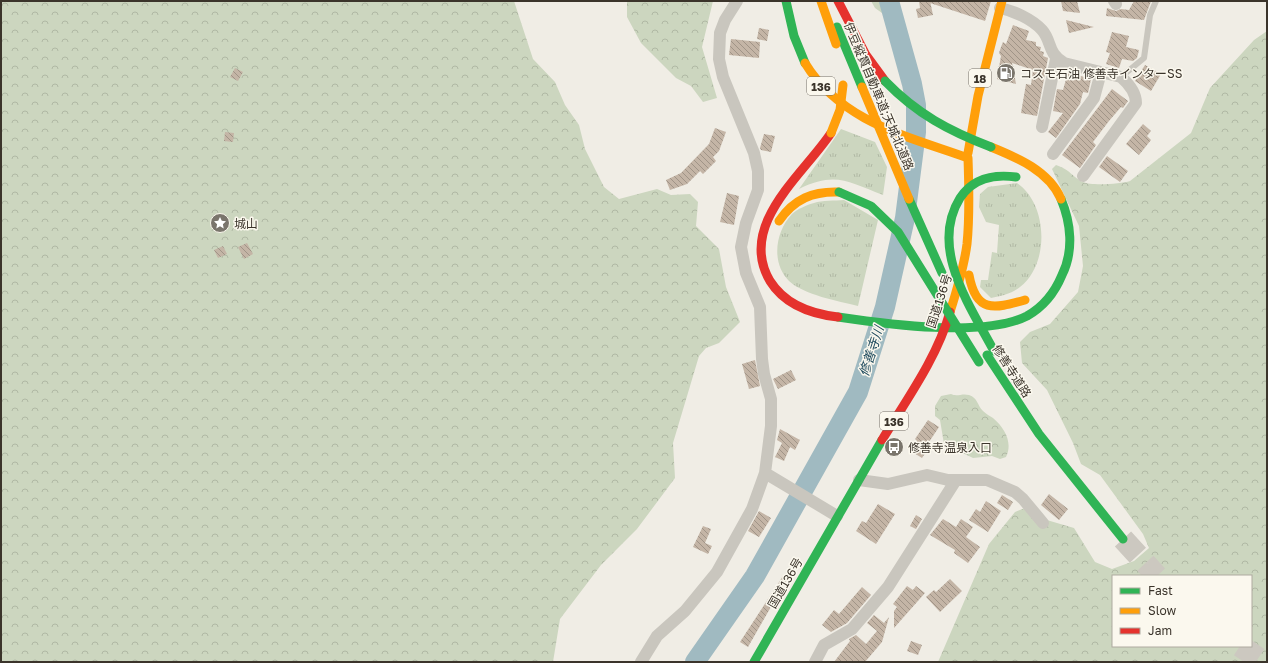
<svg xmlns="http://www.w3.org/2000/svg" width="1268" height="663" font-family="'Golos Text','Noto Sans JP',sans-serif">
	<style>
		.grass { fill: url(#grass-tufts) }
		.forest { fill: url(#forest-crowns); fill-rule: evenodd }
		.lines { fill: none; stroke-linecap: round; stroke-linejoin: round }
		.river { stroke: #a0bac1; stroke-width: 20 }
		.building { fill: url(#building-back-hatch) }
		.highway-tunnel { stroke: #ccc8c0; stroke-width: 22; stroke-dasharray: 22 11; stroke-linecap: butt }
		.lane { stroke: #c9c6be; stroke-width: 6 }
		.street { stroke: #c9c6be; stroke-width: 12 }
		.fast { stroke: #30b455; stroke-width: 9 }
		.slow { stroke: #ff9f0a; stroke-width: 9 }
		.jam { stroke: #e5322d; stroke-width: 9 }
		.fast-bridge { stroke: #30b455; stroke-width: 9 }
		.slow-bridge { stroke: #ff9f0a; stroke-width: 9 }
		.labels { text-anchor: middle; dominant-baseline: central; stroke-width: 3; stroke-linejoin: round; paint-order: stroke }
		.shield { fill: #fbf8ee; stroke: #756f66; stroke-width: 1 }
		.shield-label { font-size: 11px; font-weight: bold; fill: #3b342b }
		.poi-label { font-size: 12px; fill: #3b342b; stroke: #fbf8ee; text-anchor: start }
		.street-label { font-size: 12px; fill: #3b342b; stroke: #fbf8ee }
		.water-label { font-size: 13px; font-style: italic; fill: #1f4b5e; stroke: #fbf8ee }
	</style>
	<defs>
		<pattern id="grass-tufts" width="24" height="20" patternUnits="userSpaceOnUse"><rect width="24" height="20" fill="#ccd6bf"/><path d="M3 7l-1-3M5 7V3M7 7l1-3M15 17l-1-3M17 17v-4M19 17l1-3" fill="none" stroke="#b0b8a4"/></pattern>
		<pattern id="forest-crowns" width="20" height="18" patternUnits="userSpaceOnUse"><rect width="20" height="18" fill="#ccd6bf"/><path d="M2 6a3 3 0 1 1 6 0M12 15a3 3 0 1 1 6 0" fill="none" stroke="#b0b8a4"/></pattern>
		<pattern id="building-back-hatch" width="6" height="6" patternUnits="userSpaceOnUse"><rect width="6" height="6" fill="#c4b5a6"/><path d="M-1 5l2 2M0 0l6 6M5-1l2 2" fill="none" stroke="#a09487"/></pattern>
	</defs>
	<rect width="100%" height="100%" fill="#f0ede5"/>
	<!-- grass -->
	<path class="grass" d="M 841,129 L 875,142 L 887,167 L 883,195 C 848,182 836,171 799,189 Z
		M 1017,183 C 1048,204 1050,264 1020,287 C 1011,294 1001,296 991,298 L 980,287 L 981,280 L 988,280 L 992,252 L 997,253 L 999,225 L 986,222 L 979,207 L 980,194 L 988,187 Z
		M 844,200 L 878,220 L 858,306 C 838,301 804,295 789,281 C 771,263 775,232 792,214 C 797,209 807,205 814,203 C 822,200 835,201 844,200 Z"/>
	<!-- forest -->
	<path class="forest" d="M 1,1 L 514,1 L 533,59 L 555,82 L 565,105 L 579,125 L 585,149 L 604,187 L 619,199 L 657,189 L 671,195 L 690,194 L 698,202 L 696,226 L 719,249 L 726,287 L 740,322 L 719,343 L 706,348 L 699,356 L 673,443 L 675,478 L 637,529 L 601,565 L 560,619 L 553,662 L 1,662 Z
		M 627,1 L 713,1 L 702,47 L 717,98 L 703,102 L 691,86 L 676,78 L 641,43 L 627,17 Z
		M 871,1 L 880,1 L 884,9 L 882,13 L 875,8 Z
		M 1267,31 L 1267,662 L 938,662 L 989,544 L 1015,512 L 1025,508 L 1040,518 L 1074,528 L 1095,562 L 1112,569 L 1134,561 L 1149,548 L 1143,534 L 1100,475 L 1081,464 L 1073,443 L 1047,390 L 1022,363 L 1020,342 L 1030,332 L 1050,324 L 1078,292 L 1083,266 L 1079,226 L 1052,169 L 1056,165 C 1071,170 1071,176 1083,182 C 1091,186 1121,184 1130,181 L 1191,133 L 1210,88 L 1254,40 ZM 1113,576 L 1251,576 L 1251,646 L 1113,646 Z
		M 951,394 C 957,397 962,393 969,395 C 978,398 977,405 983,411 C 986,414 990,416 993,418 C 1005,428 1013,443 1006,457 L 1000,459 L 992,456 L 973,458 L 944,444 L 940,420 L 935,416 L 935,406 L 941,396 Z"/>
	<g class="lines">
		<!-- river -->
		<path class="river" d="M 695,662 L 755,576 L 858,392 L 885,307 L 905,218 L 916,132 L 916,105 L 912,84 L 889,1"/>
	</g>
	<!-- building -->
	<path class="building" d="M 919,1 L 930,1 L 933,15 L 918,18 L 916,9 L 920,8 Z
		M 930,1 L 991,1 L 985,21 L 930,3 Z
		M 1061,1 L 1077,1 L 1080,13 L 1063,11 Z
		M 1134,1 L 1151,1 L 1144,20 L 1106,16 L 1107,8 L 1116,11 L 1121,9 L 1129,10 Z
		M 1066,20 L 1094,27 L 1069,33 Z
		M 1013,25 L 1029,31 L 1026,40 L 1036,42 L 1036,46 L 1041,47 L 1040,51 L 1044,52 L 1043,56 L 1048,58 L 1037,116 L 1021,113 L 1026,84 L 1031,85 L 1033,70 L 1012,63 L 1016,84 L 997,79 L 1001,56 L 999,53 L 1001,47 L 1003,42 L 1006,44 Z
		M 759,28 L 769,30 L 767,41 L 757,39 Z
		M 1112,32 L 1129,36 L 1126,47 L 1139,50 L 1137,58 L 1133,61 L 1122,59 L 1119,68 L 1106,64 L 1110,53 L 1106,52 Z
		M 731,39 L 760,42 L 759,58 L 729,55 Z
		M 1145,65 L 1161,74 L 1151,91 L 1135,81 Z
		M 235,68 L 243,72 L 238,81 L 230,77 Z
		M 1068,72 L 1091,79 L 1088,93 L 1083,92 L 1080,104 L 1056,138 L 1048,132 L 1063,113 L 1053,111 L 1057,89 L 1063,90 Z
		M 1112,89 L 1128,101 L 1123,108 L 1121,107 L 1109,121 L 1093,142 L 1096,145 L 1080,168 L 1062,155 Z
		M 1143,124 L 1151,131 L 1147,136 L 1151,140 L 1139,155 L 1126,144 Z
		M 715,128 L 726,132 L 719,151 L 713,157 L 716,161 L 703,174 L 700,171 L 687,184 L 670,190 L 666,180 L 681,173 L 709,144 Z
		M 225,132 L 234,133 L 233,142 L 224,141 Z
		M 764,134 L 775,136 L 771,152 L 761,150 L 760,148 Z
		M 1107,156 L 1128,171 L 1120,182 L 1099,167 Z
		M 727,193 L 739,196 L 734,225 L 720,222 Z
		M 247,243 L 253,254 L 244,259 L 238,247 Z
		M 223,246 L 227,254 L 218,258 L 214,250 Z
		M 755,360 L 760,386 L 749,389 L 742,364 Z
		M 791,370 L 796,380 L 778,389 L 773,379 Z
		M 928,420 L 939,427 L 929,442 L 931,444 L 922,458 L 911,451 L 917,441 L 915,439 Z
		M 780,429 L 800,440 L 795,450 L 790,447 L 784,461 L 775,457 L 782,443 L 777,440 Z
		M 1049,494 L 1068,509 L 1059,520 L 1041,505 Z
		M 1002,495 L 1013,502 L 1008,510 L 997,503 Z
		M 986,501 L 1001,511 L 988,532 L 969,520 L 976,509 L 980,512 Z
		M 878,504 L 895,514 L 876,544 L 856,531 L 862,521 L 866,523 Z
		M 759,511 L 771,518 L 759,537 L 748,531 Z
		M 916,515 L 922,519 L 916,529 L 910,526 Z
		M 943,519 L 956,527 L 961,519 L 973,527 L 966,537 L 980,547 L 968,563 L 954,553 L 955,550 L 930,535 Z
		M 703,526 L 711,529 L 705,543 L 712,546 L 708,554 L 693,547 Z
		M 783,576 L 787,579 L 748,647 L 740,642 Z
		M 950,579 L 962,591 L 940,612 L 926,597 L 934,590 L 936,592 Z
		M 907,586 L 913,590 L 916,586 L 925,593 L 894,628 L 894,611 L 897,607 L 893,604 Z
		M 862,587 L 871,595 L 847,623 L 831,632 L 822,625 L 834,610 L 839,614 Z
		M 874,615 L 884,623 L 889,617 L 882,642 L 865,662 L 834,662 L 850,641 L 849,639 L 856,635 L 866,644 L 877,631 L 867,623 Z
		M 911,641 L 922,645 L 918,655 L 907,651 Z"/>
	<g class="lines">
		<!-- highway-tunnel -->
		<path class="highway-tunnel" d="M 1123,539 L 1157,576
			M 1240,646 L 1264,662"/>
		<!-- lane -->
		<path class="lane" d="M 1121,77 L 1144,58 L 1150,15 L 1156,1"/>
		<!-- street -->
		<path class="street" d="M 1114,1 L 1116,4
			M 1000,8 C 1014,11 1032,19 1042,30 C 1052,41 1047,53 1064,63 L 1121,77 C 1129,84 1136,92 1136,103 L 1083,176
			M 1042,127 L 1056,59
			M 1053,154 L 1094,98 L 1101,72
			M 765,473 L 837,516
			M 859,480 L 888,484 L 927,475 L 948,480 L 987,480 L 1015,492 L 1023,499 L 1043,523
			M 641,662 L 657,636 L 685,611 L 717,572 L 752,509 L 765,473 L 771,426 L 771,399 L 764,374 L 762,359 L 760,307 L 746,273 L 741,247 L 746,223 L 758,190 L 758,171 L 754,153 L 723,77 L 719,59 L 720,33 L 725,20 L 737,1
			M 815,662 L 824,645 L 852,629 L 888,587 L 956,480"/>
		<!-- fast -->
		<path class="fast" d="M 786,1 L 794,36 L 805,63
			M 837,27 L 862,87
			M 909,199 L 942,273
			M 838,317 C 886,324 984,338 1027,316 C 1043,307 1055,292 1062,275 C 1074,251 1071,223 1061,199
			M 987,355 L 1039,434 L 1123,539
			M 754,662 L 882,440"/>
		<!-- slow -->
		<path class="slow" d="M 821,1 L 836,44
			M 805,63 C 841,122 907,136 968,158 C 969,186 970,215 967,244 C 964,267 957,290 950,312
			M 991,147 C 1018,158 1049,171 1061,199
			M 968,153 L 978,96 L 1002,1
			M 779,221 C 794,199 813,191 839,192
			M 969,275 C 976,313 993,309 1025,300"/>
		<!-- jam -->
		<path class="jam" d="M 838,1 L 866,55 L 885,81
			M 831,133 C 803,175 737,225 770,281 C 785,305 811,314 838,317
			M 882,440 C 907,399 937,358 950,312"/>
		<!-- fast-bridge -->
		<path class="fast-bridge" d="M 885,81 C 917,114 949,131 991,147
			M 839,192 L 871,206 L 898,232 L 979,362
			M 994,351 C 970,306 929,248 960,198 C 973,178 993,174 1016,177"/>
		<!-- slow-bridge -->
		<path class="slow-bridge" d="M 862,87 L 909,199
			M 831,133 L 840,110 L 843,85"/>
	</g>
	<!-- icons -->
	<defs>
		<g id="fuel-disc" transform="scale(1)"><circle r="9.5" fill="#7a756c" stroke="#fbf8ee"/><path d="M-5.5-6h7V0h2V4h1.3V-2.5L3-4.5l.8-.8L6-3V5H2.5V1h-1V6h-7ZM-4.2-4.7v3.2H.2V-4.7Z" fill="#fff"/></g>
		<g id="sight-disc" transform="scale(1)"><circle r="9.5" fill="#7a756c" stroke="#fbf8ee"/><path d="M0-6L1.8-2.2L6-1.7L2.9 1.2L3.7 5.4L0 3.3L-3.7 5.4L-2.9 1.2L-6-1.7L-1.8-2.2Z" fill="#fff"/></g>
		<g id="bus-disc" transform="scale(1)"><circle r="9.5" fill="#7a756c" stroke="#fbf8ee"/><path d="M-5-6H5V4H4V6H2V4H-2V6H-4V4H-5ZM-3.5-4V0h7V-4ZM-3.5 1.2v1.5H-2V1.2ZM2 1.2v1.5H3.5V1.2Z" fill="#fff"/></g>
	</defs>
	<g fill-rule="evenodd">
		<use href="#fuel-disc" x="1006" y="73"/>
		<use href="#sight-disc" x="220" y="223"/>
		<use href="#bus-disc" x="894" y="447"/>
	</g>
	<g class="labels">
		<!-- shield labels -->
		<g class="shield">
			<rect x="969" y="69" width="22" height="18" rx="3"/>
			<rect x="807" y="77" width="28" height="18" rx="3"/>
			<rect x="880" y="412" width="28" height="18" rx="3"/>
		</g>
		<g class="shield-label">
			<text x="980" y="78">18</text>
			<text x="821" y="86">136</text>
			<text x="894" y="421">136</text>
		</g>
		<!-- poi labels -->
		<g class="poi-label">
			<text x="1020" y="73">コスモ石油 修善寺インターSS</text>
			<text x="234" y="223">城山</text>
			<text x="908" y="447">修善寺温泉入口</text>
		</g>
		<!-- street labels -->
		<g class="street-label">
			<text transform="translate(879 96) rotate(67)">伊豆縦貫自動車道;天城北道路</text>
			<text transform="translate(939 301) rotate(-72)">国道136号</text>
			<text transform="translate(1012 371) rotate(57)">修善寺道路</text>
			<text transform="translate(785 583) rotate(-60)">国道136号</text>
		</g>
		<!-- water labels -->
		<g class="water-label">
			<text transform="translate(871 351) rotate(-72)">修善寺川</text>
		</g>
	</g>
	<!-- border -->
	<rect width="1268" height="663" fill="none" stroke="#3b342b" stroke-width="4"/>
	<!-- legend -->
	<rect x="1112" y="575" width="140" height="72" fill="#fbf8ee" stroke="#aeaaa0"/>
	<rect x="1120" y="588" width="20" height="6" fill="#30b455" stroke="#aeaaa0"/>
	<text x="1148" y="595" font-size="12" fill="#3b342b">Fast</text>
	<rect x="1120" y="608" width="20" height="6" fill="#ff9f0a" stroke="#aeaaa0"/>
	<text x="1148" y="615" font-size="12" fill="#3b342b">Slow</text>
	<rect x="1120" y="628" width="20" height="6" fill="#e5322d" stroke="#aeaaa0"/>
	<text x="1148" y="635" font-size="12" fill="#3b342b">Jam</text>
</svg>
